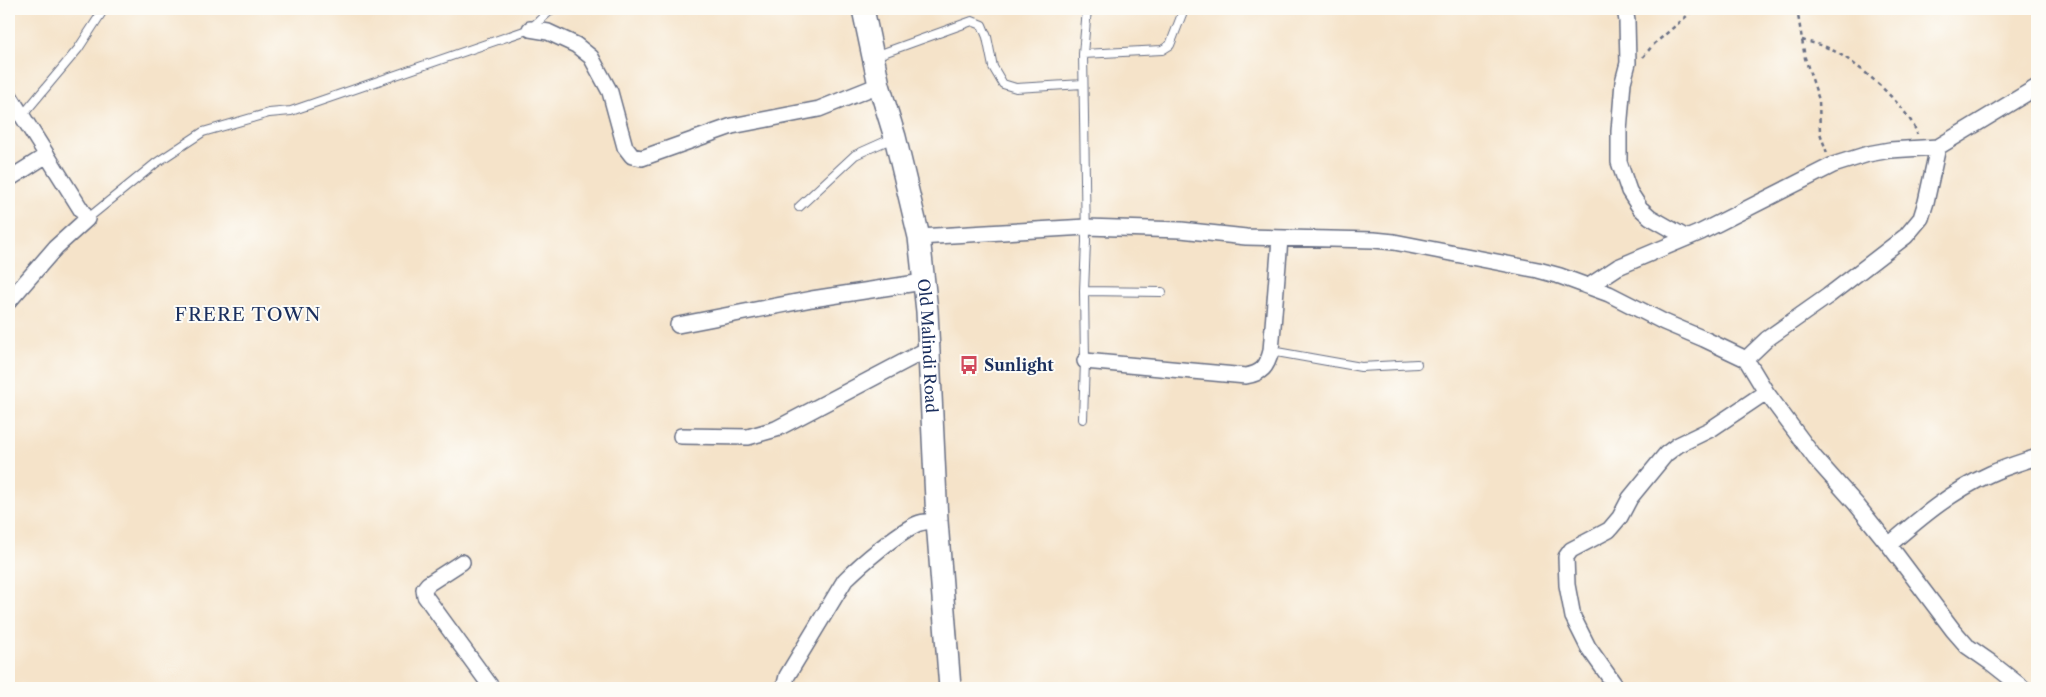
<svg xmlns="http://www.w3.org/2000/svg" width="2046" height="697" font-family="'Libre Caslon Text',serif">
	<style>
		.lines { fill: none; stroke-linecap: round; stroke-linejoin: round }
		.service-casing { stroke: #676e83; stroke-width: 10 }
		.minor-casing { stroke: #676e83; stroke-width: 18 }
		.secondary-casing { stroke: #676e83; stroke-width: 24 }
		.path { stroke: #676e83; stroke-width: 2.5; stroke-dasharray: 4 4; stroke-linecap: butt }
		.service { stroke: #fff; stroke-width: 8 }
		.minor { stroke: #fff; stroke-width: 15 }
		.secondary { stroke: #fff; stroke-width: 21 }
		.labels { text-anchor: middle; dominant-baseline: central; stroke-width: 4; stroke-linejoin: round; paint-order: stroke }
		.street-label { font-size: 16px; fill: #1b2f5e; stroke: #fdfcf7 }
		.poi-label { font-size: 16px; font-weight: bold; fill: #1b2f5e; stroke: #fdfcf7; text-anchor: start }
		.quarter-label { font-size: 19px; letter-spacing: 1px; fill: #1b2f5e; stroke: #fdfcf7 }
	</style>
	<rect width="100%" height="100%" fill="#fdfcf7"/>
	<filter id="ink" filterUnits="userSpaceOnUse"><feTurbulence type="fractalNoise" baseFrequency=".02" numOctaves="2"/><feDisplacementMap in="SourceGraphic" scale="10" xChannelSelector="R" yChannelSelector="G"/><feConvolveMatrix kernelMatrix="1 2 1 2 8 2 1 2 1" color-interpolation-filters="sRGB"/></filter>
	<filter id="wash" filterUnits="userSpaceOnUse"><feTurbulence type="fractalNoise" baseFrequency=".0096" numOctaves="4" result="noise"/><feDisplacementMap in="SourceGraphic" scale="20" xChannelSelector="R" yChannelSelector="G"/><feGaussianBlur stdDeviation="1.12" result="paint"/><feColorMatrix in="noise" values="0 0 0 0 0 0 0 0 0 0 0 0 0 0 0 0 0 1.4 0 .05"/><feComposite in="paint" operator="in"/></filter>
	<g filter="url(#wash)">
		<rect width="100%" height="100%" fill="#f5e3c9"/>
	</g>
	<g filter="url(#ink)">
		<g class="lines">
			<!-- service casing -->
			<g class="service-casing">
				<path id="service" d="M 1083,54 L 1162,50 L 1170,45 L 1184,9
					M 875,56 L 972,21 L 982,25 L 987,37 L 993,67 L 1003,84 L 1016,88 L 1083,84
					M 22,116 L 78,49 L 104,9
					M 799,207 L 855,155 L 893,138
					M 87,219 L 156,163 L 203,132 L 269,113 L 291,111 L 530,29 L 552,9
					M 1084,291 L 1162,292
					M 1271,351 L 1361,367 L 1417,364
					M 1083,419 L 1085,361 L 1084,291 L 1086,242 L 1083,54 L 1087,9"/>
			</g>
			<!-- minor casing -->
			<g class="minor-casing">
				<path id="minor" d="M 1625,9 L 1627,21 L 1628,63 L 1623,82 L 1619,131 L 1619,162 L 1629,191 L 1640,208 L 1650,217 L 1687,238
					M 530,29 L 548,32 L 576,45 L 591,57 L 610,92 L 625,147 L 632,156 L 642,158 L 732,126 L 819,109 L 879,85
					M 9,95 L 87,219 L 56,247 L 9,301
					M 9,179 L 47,155
					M 919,237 L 1086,227 L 1181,230 L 1246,237 L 1374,240 L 1394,242 L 1538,270 L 1560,276 L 1609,294 L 1664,322 L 1704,339 L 1746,359 L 1766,392 L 1815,458 L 1856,504 L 1889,545 L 1953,630 L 1967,646 L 1990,662 L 2023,688
					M 1589,286 L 1618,267 L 1701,232 L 1833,165 L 1868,154 L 1890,150 L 1938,147 L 2037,87
					M 678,325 L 812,299 L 923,282
					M 1746,359 L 1767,339 L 1828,296 L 1906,236 L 1921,218 L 1926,202 L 1938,147
					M 1085,361 L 1246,376 C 1262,373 1267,367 1271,351 L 1280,239
					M 681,436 L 748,437 L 776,429 L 928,349
					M 1889,545 C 1920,518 1952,491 1990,474 C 2005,467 2022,462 2037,457
					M 462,562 L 428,584 L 424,589 L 425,596 L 492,688
					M 784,688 L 787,676 L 845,580 C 861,564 897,533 917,524 C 924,521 930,522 937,521
					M 1617,688 L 1588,647 L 1573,617 L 1567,585 L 1566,557 L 1571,550 L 1609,530 L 1620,517 L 1630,498 L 1666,454 L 1678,445 L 1711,429 L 1766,392"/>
			</g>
			<!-- secondary casing -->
			<g class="secondary-casing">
				<g id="secondary">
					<path id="s1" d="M 863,9 L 879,85 L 895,137 L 919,237 L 927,311 L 937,521 L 950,688"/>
				</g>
			</g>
			<!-- path -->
			<path class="path" d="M 1797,9 L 1805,58 L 1819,100 L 1820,133 L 1827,153
				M 1802,40 C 1812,43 1823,45 1832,50 C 1856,61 1910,108 1917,134
				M 1643,57 L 1653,45 L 1695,9"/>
			<!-- service -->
			<use href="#service" class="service"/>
			<!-- minor -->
			<use href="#minor" class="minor"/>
			<!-- secondary -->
			<use href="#secondary" class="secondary"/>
		</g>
	</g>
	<!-- icons -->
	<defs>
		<g id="bus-bare" transform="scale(1.5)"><path d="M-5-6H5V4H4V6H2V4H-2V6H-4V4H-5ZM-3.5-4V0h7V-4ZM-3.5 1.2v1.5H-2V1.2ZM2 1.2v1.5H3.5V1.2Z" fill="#d1495b" stroke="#fdfcf7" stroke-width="2.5" paint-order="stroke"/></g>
	</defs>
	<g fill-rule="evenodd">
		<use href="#bus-bare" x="969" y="365"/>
	</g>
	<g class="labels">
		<!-- street labels -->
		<g class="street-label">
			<text stroke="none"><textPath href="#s1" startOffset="344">Old Malindi Road</textPath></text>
		</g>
		<!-- poi labels -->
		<g class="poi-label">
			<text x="984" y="365">Sunlight</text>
		</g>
		<!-- quarter labels -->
		<g class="quarter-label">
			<text x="248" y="314">FRERE TOWN</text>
		</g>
	</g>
	<!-- margin -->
	<rect width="2046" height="697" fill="none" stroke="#fdfcf7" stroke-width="30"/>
</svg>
